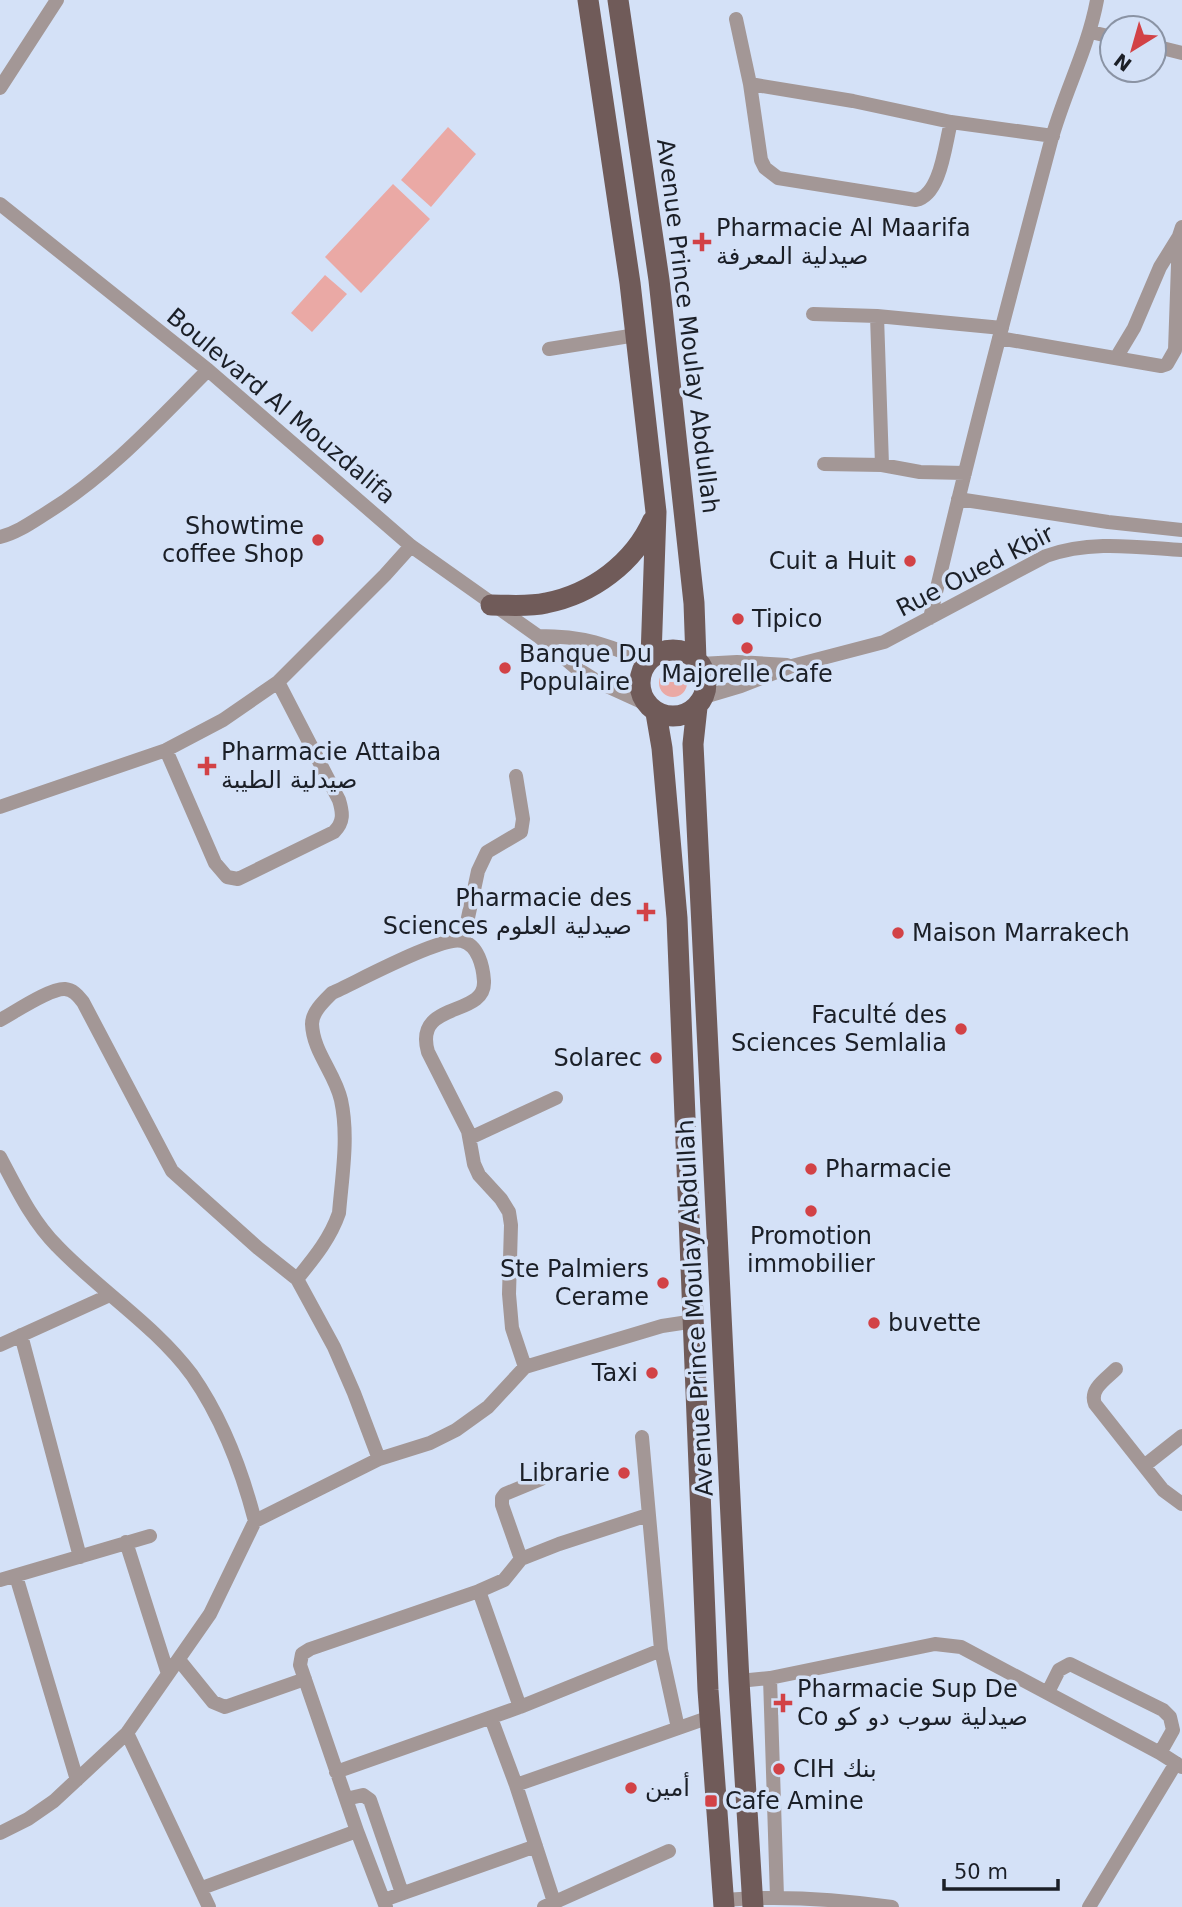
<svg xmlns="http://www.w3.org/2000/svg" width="1182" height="1907" font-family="'DejaVu Sans','Noto Sans Arabic',sans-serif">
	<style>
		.green { fill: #eaa9a5 }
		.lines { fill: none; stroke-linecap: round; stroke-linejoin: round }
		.street { stroke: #a39796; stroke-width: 14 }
		.primary { stroke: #705b59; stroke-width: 21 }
		.poi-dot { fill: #d24246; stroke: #d4e1f7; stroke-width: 2.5 }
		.labels { text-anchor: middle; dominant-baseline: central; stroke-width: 7; stroke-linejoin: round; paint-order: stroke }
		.poi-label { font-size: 24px; fill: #1b1f27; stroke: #d4e1f7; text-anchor: start }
		.street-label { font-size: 24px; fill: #1b1f27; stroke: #d4e1f7 }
	</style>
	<rect width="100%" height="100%" fill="#d4e1f7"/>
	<!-- green -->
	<path class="green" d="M 448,127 L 476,154 L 431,207 L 401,180 Z
		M 393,184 L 430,219 L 361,293 L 325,257 Z
		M 325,275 L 347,294 L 312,332 L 291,313 Z
		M659 683a14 14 0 1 1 28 0a14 14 0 1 1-28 0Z"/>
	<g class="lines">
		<!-- street -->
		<path class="street" d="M 736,19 L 750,84 L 761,160 L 765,168 L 778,178 L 916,200 C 941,195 945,144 951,122
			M 1091,32 L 1112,37
			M 1154,46 L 1182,53
			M 750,84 L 853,101 L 951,122 L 1053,136
			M 0,88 L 57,0
			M 0,204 L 208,370 L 411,546 L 538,636 L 576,668 L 600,683 L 646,704
			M 813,314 L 877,316 L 1002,328
			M 877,316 L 882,465
			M 999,338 L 1161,366 L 1167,364 L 1175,350 L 1179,236 L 1182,227
			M 549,349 L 636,335
			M 1116,358 L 1134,328 L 1160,267 L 1178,238
			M 824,464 L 882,465 L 920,472 L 965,473
			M 958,499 L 1108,522 L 1182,530
			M 0,537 C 17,533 32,522 48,512 C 109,474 157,421 208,370
			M 930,618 C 967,458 1009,299 1051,141 C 1064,93 1088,49 1097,0
			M 538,636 C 584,636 606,644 647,662
			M 700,664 L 737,662 L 787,665
			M 704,697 L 741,686 L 792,666 L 884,642 L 1046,556 C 1090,540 1136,547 1182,550
			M 166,750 L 215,863 L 227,877 L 238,879 L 334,832 C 344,822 343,813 339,800 L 278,682
			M 0,807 L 166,750 L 223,720 L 278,682 L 385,575 L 411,546
			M 463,941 L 478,871 L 487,852 L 521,832 L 523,819 L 516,776
			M 0,1020 C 15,1012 50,988 65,989 C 74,990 78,996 83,1002 L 172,1171 L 258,1248 L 297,1279 L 334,1347 L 354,1393 L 379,1459
			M 470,1138 L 556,1098
			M 0,1157 C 17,1189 32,1221 57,1246 C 99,1290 156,1326 192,1375 C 222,1418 242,1471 255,1521 L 210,1614 L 127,1733 L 54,1801 L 28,1819 L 0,1833
			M 297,1279 C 314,1258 330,1239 339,1213 C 342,1176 349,1137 341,1100 C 335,1073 313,1052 312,1024 C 312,1012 324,1001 332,993 C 355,983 442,935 462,941 C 478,945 483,966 484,981 C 486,1018 413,1000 428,1052 L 468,1131 L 474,1164 L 479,1175 L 501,1199 L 509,1212 L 511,1225 L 509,1294 L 512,1328 L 525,1367
			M 21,1335 L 80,1557
			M 0,1345 L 110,1295
			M 1116,1369 C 1106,1379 1089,1389 1095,1404 L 1163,1490 L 1182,1504
			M 642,1437 L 661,1650 L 678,1728
			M 1144,1466 L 1182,1436
			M 255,1521 L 379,1459 L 430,1443 L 456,1430 L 488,1407 L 525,1367 L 662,1326 L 695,1321
			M 126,1542 L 168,1674
			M 521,1559 L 502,1505 L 502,1498 L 505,1494 L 541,1479
			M 16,1576 L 77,1780
			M 0,1580 L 150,1536
			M 479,1591 L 520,1707
			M 179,1660 L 213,1702 L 225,1707 L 305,1679
			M 770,1678 L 777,1897
			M 739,1681 L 770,1678 L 935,1644 L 961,1647 L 1160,1753 L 1182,1767
			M 1048,1692 L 1059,1670 L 1070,1664 L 1163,1710 L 1170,1717 L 1173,1730 L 1160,1753
			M 491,1718 L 516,1785 L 554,1902
			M 127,1733 L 209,1907
			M 336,1772 L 520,1707 L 661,1650
			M 516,1785 L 710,1717
			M 346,1799 L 363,1795 L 370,1800 L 402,1893
			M 202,1888 L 357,1831
			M 384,1900 L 536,1846
			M 724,1900 C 781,1895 836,1899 892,1907
			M 386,1907 L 357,1831 L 300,1665 L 302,1654 L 310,1649 L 479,1591 L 504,1580 L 521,1559 L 559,1544 L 648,1515
			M 544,1907 L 669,1851
			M 1089,1907 L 1176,1763"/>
		<!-- primary -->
		<path class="primary" d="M 588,0 L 630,283 L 656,512 L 651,657
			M 618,0 L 659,280 L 694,603 L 696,660
			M 491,605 C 509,605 529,607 546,603 C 592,594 634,563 653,520
			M640 683a33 33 0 1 1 66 0a33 33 0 1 1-66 0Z
			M 697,707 L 693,744 L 739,1681 L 753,1907
			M 656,713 L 662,748 L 677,918 L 708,1690 L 724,1907"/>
	</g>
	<!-- markers -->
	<g class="poi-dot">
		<path d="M698.5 231.5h7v7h7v7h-7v7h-7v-7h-7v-7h7z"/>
		<circle cx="318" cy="540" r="7"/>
		<circle cx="910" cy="561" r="7"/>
		<circle cx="738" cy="619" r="7"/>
		<circle cx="747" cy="648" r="7"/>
		<circle cx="505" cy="668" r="7"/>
		<path d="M203.5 755.5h7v7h7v7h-7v7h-7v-7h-7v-7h7z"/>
		<path d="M642.5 901.5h7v7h7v7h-7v7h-7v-7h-7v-7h7z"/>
		<circle cx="898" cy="933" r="7"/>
		<circle cx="961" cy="1029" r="7"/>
		<circle cx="656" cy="1058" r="7"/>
		<circle cx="811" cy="1169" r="7"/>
		<circle cx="811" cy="1211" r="7"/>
		<circle cx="663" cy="1283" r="7"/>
		<circle cx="874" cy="1323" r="7"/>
		<circle cx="652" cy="1373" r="7"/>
		<circle cx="624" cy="1473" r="7"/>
		<path d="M779.5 1692.5h7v7h7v7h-7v7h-7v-7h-7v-7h7z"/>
		<circle cx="779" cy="1769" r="7"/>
		<circle cx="631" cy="1788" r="7"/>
		<rect x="704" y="1794" width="14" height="14" rx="3.5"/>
	</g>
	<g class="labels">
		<!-- poi labels -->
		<g class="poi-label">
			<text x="716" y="228">Pharmacie Al Maarifa<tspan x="716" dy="28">صيدلية المعرفة</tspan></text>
			<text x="304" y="526" text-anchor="end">Showtime<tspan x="304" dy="28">coffee Shop</tspan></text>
			<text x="896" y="561" text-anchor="end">Cuit a Huit</text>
			<text x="752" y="619">Tipico</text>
			<text x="519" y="654">Banque Du<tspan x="519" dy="28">Populaire</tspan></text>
			<text x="747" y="674" text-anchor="middle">Majorelle Cafe</text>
			<text x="221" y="752">Pharmacie Attaiba<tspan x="221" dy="28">صيدلية الطيبة</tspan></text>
			<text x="632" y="898" text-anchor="end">Pharmacie des<tspan x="632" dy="28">Sciences صيدلية العلوم</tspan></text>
			<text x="912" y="933">Maison Marrakech</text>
			<text x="947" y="1015" text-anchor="end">Faculté des<tspan x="947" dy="28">Sciences Semlalia</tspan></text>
			<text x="642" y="1058" text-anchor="end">Solarec</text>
			<text x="825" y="1169">Pharmacie</text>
			<text x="811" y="1236" text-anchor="middle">Promotion<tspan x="811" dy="28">immobilier</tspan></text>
			<text x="649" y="1269" text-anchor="end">Ste Palmiers<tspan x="649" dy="28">Cerame</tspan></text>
			<text x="888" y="1323">buvette</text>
			<text x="638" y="1373" text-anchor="end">Taxi</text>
			<text x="610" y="1473" text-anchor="end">Librarie</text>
			<text x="797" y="1689">Pharmacie Sup De<tspan x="797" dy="28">Co صيدلية سوب دو كو</tspan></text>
			<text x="793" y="1769">CIH بنك</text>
			<text x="645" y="1788">أمين</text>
			<text x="725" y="1801">Cafe Amine</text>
		</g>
		<!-- street labels -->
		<g class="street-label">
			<text transform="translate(688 326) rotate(83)">Avenue Prince Moulay Abdullah</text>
			<text transform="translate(281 406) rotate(40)">Boulevard Al Mouzdalifa</text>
			<text transform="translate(975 571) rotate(-27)">Rue Oued Kbir</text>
			<text transform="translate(695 1308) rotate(-93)">Avenue Prince Moulay Abdullah</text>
		</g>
	</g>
	<!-- north arrow -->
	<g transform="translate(1133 49) rotate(217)"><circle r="33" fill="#d4e1f7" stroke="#8a93a4" stroke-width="2"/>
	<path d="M0-5L12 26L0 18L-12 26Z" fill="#d24246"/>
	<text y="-10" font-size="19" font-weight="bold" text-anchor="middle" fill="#1b1f27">N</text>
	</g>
	<!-- scale -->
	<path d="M944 1879v10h114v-10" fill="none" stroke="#1b1f27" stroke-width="3.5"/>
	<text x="954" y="1879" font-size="21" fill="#1b1f27" stroke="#d4e1f7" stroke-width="5" paint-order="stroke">50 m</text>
</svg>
